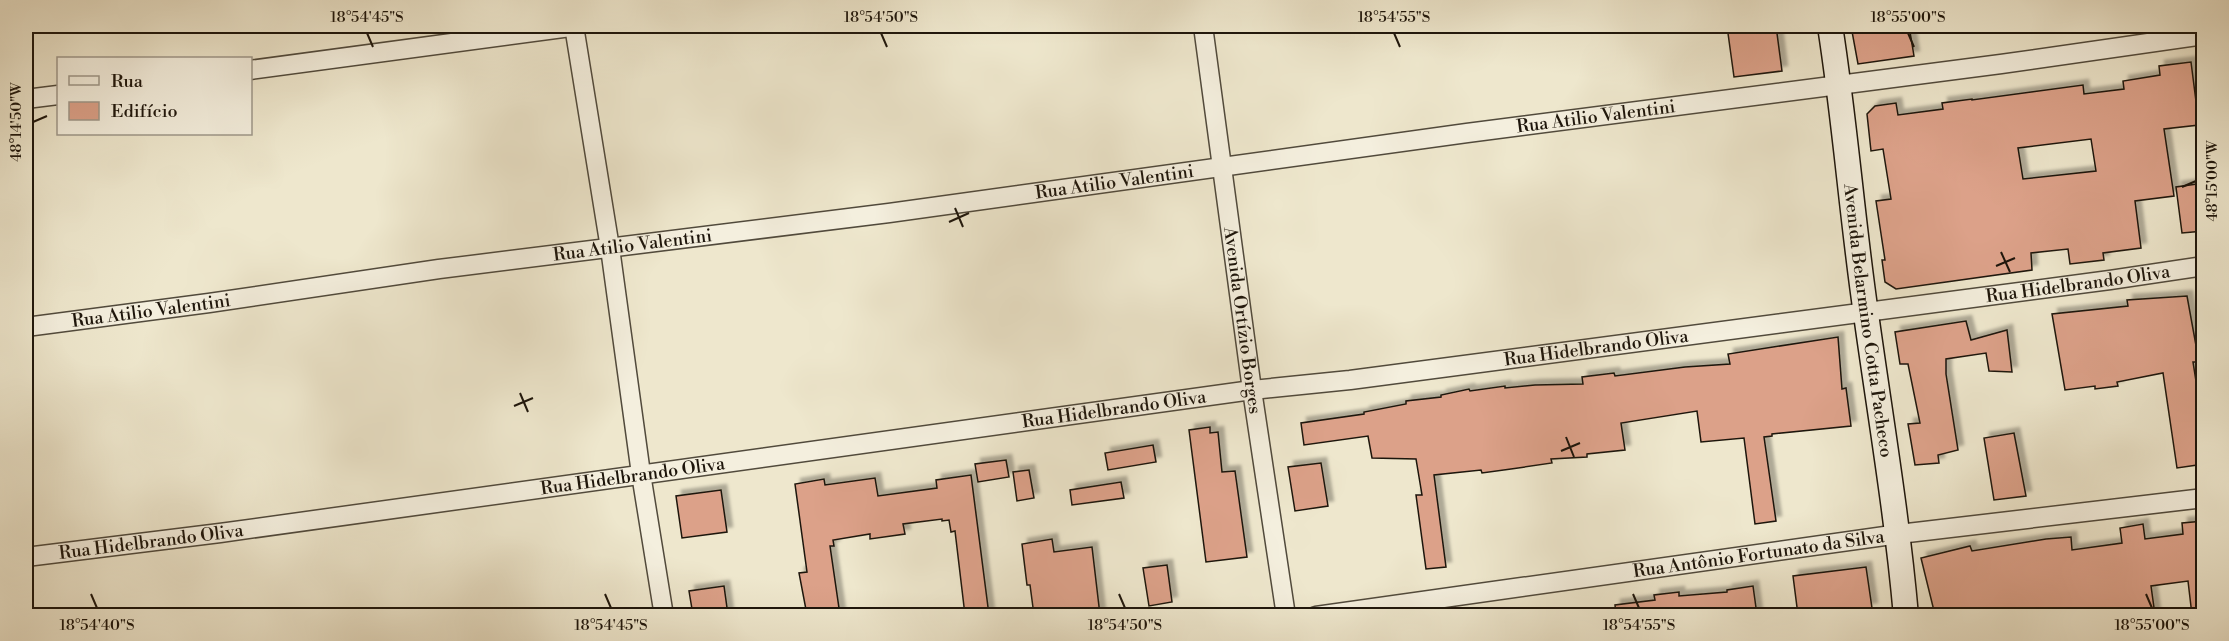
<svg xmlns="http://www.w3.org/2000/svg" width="2229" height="641" font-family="'Libre Bodoni',serif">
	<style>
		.building { fill: #dca189; stroke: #1d150b; stroke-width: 1.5; fill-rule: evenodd; filter: url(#shadow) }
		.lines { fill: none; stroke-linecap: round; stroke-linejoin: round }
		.street-casing { stroke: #514a3c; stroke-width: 21 }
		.secondary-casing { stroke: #1d150b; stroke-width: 27 }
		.street { stroke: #f4efde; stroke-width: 18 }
		.secondary { stroke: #f4efde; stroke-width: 24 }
		.ticks { fill: none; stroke: #1d150b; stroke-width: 2 }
		.labels { text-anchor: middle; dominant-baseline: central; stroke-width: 4.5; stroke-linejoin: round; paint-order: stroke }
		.street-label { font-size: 18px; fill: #1d150b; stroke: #f4efde }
		.neatline { fill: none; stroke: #1d150b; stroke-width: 2 }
		.ticks-label { font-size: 15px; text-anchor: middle; fill: #1d150b }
	</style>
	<defs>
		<filter id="shadow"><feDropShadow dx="5.5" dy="-5.5" stdDeviation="1.5" flood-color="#0004"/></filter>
	</defs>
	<rect width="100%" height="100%" fill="#eee7cd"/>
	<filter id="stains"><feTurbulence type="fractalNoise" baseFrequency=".00333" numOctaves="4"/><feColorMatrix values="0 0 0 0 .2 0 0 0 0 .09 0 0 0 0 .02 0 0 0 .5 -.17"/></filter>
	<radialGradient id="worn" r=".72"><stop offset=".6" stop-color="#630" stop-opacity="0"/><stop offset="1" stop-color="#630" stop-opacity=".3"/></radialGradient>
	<!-- building -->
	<path class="building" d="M 1727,26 L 1776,26 L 1782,71 L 1734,77 Z
		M 1851,26 L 1909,26 L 1914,56 L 1858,64 Z
		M 2191,62 L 2199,125 L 2164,129 L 2174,196 L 2135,201 L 2141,248 L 2103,253 L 2104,260 L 2070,264 L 2068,249 L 2031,253 L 2032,270 L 1896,289 L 1885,282 L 1882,260 L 1885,260 L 1876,201 L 1891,199 L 1883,149 L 1871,151 L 1867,114 L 1875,106 L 1896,103 L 1898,115 L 1943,109 L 1942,103 L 1972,99 L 1972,100 L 2083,85 L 2084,94 L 2124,89 L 2123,81 L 2160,75 L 2159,66 ZM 2091,139 L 2096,171 L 2023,179 L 2018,148 Z
		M 2204,183 L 2204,231 L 2182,233 L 2176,187 Z
		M 2187,296 L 2199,362 L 2193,362 L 2198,394 L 2204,394 L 2204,464 L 2177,468 L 2163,373 L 2117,382 L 2118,386 L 2095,389 L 2095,386 L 2065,390 L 2052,314 L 2128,306 L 2127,300 Z
		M 1966,321 L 1971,340 L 2007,330 L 2012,372 L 1989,371 L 1986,353 L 1946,359 L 1946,374 L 1958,450 L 1938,455 L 1939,463 L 1915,465 L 1908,424 L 1920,423 L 1908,364 L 1900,364 L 1895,332 Z
		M 1838,337 L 1842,389 L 1846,388 L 1851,426 L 1772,434 L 1772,436 L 1764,437 L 1776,521 L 1755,524 L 1744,438 L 1701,442 L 1697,411 L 1621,423 L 1625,450 L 1587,454 L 1587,457 L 1551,459 L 1552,463 L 1511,469 L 1482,473 L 1481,470 L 1434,475 L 1446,567 L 1426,569 L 1416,495 L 1422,495 L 1416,459 L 1372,458 L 1368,436 L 1304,445 L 1301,423 L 1364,414 L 1364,412 L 1406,404 L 1406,401 L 1441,397 L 1441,395 L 1469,389 L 1470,391 L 1505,386 L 1505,388 L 1535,385 L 1583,384 L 1582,377 L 1614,373 L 1615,376 L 1685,367 L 1730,364 L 1728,354 Z
		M 1210,427 L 1210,433 L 1218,432 L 1222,472 L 1235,471 L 1247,557 L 1206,562 L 1189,430 Z
		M 2014,433 L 2026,496 L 1994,500 L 1984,438 Z
		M 1153,445 L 1156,462 L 1108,470 L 1105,453 Z
		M 1006,460 L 1009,477 L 978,482 L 975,464 Z
		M 1321,463 L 1328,506 L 1295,511 L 1288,467 Z
		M 1029,470 L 1034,498 L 1017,501 L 1013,472 Z
		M 971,475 L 989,615 L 965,615 L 955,531 L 951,532 L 949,520 L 942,521 L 942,519 L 903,524 L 905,534 L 870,539 L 870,534 L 833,540 L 834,546 L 830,546 L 840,615 L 807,615 L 799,573 L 807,572 L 795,484 L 824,479 L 825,485 L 875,478 L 878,496 L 937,488 L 936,480 Z
		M 1121,482 L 1124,498 L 1072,505 L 1070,490 Z
		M 721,490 L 727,532 L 682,538 L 676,496 Z
		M 2204,521 L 2204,615 L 2192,615 L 2188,581 L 2151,586 L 2155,615 L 1935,615 L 1921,558 L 1970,546 L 1972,551 L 2046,539 L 2071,537 L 2072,550 L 2122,543 L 2120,528 L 2143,524 L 2145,539 L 2183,534 L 2182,523 Z
		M 1052,539 L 1054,552 L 1092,547 L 1100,615 L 1034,615 L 1030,585 L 1027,585 L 1022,544 Z
		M 1167,565 L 1172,602 L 1149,606 L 1143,568 Z
		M 1866,567 L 1872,608 L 1821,615 L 1798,615 L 1793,576 Z
		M 724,586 L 728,615 L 693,615 L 689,591 Z
		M 1753,586 L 1757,615 L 1616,615 L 1615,605 L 1655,600 L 1654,595 L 1679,592 L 1679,596 L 1727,592 L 1727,590 Z"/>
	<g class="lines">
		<!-- street casing -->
		<g class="street-casing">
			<g id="street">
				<path d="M 574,26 L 610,248 L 641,474 L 664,616"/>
				<path id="s1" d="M 1203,26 L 1252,390 L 1286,616"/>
				<path d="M 250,70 L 578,26"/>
				<path d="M 26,99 L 58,95"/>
				<path id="s2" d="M 26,327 L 209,303 L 439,269 L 889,213 L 1467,133 L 2001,64 L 2204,35"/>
				<path id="s3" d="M 26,557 L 220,533 L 1252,390 L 1350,380 L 2110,280 L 2204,266"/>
				<path id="s4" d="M 1316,616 L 1899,534 L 2204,498"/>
			</g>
		</g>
		<!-- secondary casing -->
		<g class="secondary-casing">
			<g id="secondary">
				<path id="s5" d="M 1830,26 C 1845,121 1852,218 1866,314 C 1880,415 1897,514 1906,616"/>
			</g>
		</g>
		<!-- street -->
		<use href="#street" class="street"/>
		<!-- secondary -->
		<use href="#secondary" class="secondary"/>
	</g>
	<!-- ticks -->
	<path class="ticks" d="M 367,33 L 373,47M 881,33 L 887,47M 1394,33 L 1400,47M 1908,33 L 1914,47M 33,122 L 47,116M 2182,187 L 2196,181M 955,208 L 963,227M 949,222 L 969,213M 2001,252 L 2010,272M 1996,266 L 2015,258M 520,393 L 528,412M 514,406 L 533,398M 1566,437 L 1574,457M 1561,451 L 1580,443M 91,594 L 97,608M 605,594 L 611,608M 1119,594 L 1125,608M 1633,594 L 1639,608M 2146,594 L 2152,608"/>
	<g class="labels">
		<!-- street labels -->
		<g class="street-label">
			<text stroke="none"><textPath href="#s2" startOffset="1584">Rua Atilio Valentini</textPath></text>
			<text stroke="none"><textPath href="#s2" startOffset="1098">Rua Atilio Valentini</textPath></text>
			<text stroke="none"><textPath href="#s2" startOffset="612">Rua Atilio Valentini</textPath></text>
			<text stroke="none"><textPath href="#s3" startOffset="2070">Rua Hidelbrando Oliva</textPath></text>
			<text stroke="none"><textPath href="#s2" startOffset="126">Rua Atilio Valentini</textPath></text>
			<text stroke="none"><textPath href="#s5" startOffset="297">Avenida Belarmino Cotta Pacheco</textPath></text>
			<text stroke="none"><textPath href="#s1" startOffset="297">Avenida Ortízio Borges</textPath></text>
			<text stroke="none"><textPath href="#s3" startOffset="1584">Rua Hidelbrando Oliva</textPath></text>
			<text stroke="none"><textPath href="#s3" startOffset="1098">Rua Hidelbrando Oliva</textPath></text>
			<text stroke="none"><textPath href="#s3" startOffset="612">Rua Hidelbrando Oliva</textPath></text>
			<text stroke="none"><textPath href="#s3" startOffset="126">Rua Hidelbrando Oliva</textPath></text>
			<text stroke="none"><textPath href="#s4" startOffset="447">Rua Antônio Fortunato da Silva</textPath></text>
		</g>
	</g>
	<!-- margin -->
	<rect width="2229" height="641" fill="none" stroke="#eee7cd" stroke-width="66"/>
	<!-- legend -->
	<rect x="57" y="57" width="195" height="78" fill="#f4efde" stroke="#9e988a" stroke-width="1.5"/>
	<rect x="69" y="76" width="30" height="9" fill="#f4efde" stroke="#9e988a" stroke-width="1.5"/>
	<text x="111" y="87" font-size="18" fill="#1d150b">Rua</text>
	<rect x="69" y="102" width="30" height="18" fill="#dca189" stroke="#9e988a" stroke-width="1.5"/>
	<text x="111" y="117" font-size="18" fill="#1d150b">Edifício</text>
	<rect x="33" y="33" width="2163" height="575" class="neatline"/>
	<g class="ticks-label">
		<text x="367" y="22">18°54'45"S</text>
		<text x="881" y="22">18°54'50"S</text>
		<text x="1394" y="22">18°54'55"S</text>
		<text x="1908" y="22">18°55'00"S</text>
		<text transform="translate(16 122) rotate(-90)" y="5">48°14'50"W</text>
		<text transform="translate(2212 181) rotate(-90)" y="5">48°15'00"W</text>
		<text x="97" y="630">18°54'40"S</text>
		<text x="611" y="630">18°54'45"S</text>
		<text x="1125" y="630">18°54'50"S</text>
		<text x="1639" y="630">18°54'55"S</text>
		<text x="2152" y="630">18°55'00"S</text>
	</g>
	<rect width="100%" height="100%" filter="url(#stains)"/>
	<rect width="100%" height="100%" fill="url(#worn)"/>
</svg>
